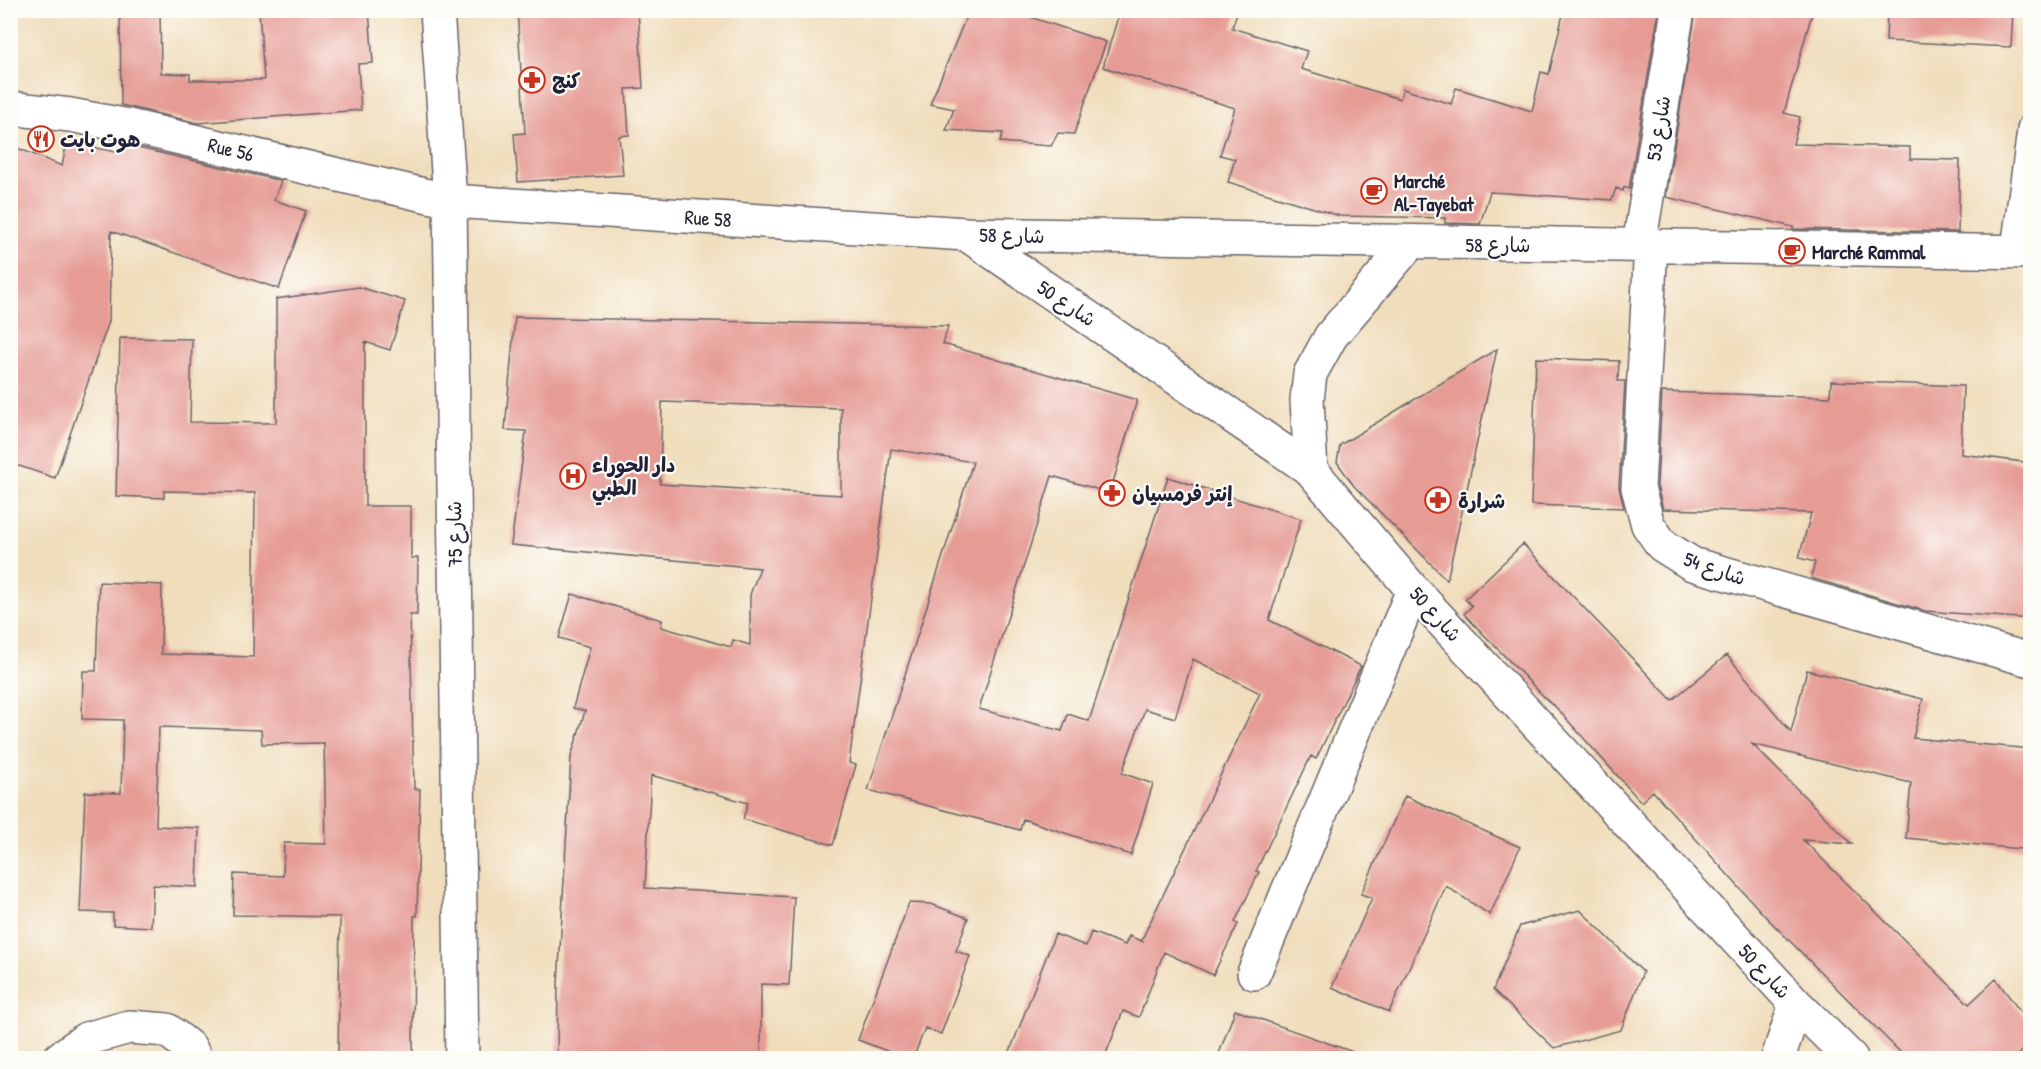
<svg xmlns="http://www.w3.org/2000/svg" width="2041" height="1069" font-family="'Patrick Hand','Playpen Sans Arabic',sans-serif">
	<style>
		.building { fill: #e69b95; fill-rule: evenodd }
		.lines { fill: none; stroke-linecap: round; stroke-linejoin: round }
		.service-casing { stroke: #6a6368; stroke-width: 27 }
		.minor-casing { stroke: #6a6368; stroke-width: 36 }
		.tertiary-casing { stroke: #6a6368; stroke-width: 36 }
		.service { stroke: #fff; stroke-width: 24 }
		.minor { stroke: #fff; stroke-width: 33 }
		.tertiary { stroke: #fff; stroke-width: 33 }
		.labels { text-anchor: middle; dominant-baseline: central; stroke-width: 4.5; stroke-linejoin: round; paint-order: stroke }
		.poi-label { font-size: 20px; font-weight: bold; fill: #22223b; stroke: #fdfcf7; text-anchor: start }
		.street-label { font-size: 20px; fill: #22223b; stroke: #fdfcf7 }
	</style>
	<rect width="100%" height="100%" fill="#fdfcf7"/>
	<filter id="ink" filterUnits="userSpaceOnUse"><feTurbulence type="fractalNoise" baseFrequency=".0167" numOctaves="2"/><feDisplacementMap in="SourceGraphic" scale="12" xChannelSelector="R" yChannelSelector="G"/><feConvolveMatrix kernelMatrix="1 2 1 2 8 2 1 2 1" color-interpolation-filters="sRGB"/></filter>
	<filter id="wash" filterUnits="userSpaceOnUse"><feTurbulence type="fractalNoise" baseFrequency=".008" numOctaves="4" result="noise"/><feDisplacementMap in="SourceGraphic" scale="24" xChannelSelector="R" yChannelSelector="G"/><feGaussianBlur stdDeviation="1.35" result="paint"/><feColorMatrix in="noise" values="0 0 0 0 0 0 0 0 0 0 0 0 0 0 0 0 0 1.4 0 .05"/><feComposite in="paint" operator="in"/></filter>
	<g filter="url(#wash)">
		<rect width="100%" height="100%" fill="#f0ddbc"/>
		<g id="blocks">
			<!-- building -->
			<path class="building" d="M 120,10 L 160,10 L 161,73 L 190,74 L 190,80 L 264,80 L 259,10 L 369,10 L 373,63 L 358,64 L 361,110 L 198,123 L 121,105 Z
				M 517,10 L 638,10 L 643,88 L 626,89 L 629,135 L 619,136 L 623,175 L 518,182 L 514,134 L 525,133 Z
				M 969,10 L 1009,10 L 1106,42 L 1074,134 L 1058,133 L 1051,146 L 1000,142 L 1003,133 L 946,130 L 954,109 L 930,104 Z
				M 1120,10 L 1238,10 L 1232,28 L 1307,51 L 1301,69 L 1400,99 L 1403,89 L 1451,104 L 1456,88 L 1532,111 L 1541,72 L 1549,74 L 1564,10 L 1659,10 L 1629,189 L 1624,187 L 1623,191 L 1616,188 L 1612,200 L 1490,192 L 1480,224 L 1445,223 L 1445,218 L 1340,216 L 1228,182 L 1235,159 L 1220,155 L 1235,108 L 1103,67 Z
				M 1696,10 L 1813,10 L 1784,113 L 1800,117 L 1793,144 L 1910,147 L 1910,159 L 1960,160 L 1958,232 L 1793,229 L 1793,227 L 1666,197 Z
				M 1887,10 L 2013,10 L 2011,47 L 1886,41 Z
				M 67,142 L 121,153 L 121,144 L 273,179 L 281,181 L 274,200 L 306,211 L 279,289 L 111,231 L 109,321 L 55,478 L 10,463 L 10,145 L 62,166 Z
				M 359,287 L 405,301 L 390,350 L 365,342 L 365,506 L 411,506 L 411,558 L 418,558 L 417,615 L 410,615 L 414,789 L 420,789 L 417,916 L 414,916 L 413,1059 L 338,1059 L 340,917 L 233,915 L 234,874 L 283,876 L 284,843 L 326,844 L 324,743 L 262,744 L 261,730 L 159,727 L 156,826 L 199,828 L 197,887 L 153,885 L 151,927 L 113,925 L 113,913 L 80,912 L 85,792 L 121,793 L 123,720 L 82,719 L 83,671 L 96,671 L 99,582 L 162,585 L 161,654 L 253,657 L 255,493 L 164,491 L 164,498 L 116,496 L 120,338 L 192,339 L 190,422 L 276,423 L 276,299 Z
				M 515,317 L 948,326 L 943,344 L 1137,400 L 1110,493 L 1052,476 L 979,709 L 1062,731 L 1068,714 L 1089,721 L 1168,477 L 1301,519 L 1269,620 L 1361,666 L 1316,759 L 1311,756 L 1256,871 L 1259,872 L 1235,922 L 1238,924 L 1213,975 L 1164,952 L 1139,1017 L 1123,1011 L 1104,1059 L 1007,1059 L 1055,934 L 1086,946 L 1091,932 L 1125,945 L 1129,936 L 1144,942 L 1141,941 L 1260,693 L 1193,659 L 1175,718 L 1145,709 L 1122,773 L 1153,784 L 1131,855 L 1023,819 L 1020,830 L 868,790 L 973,462 L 891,449 L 849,763 L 856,765 L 833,845 L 743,819 L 748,803 L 651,775 L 645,888 L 794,897 L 789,985 L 761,984 L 761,1059 L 557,1059 L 558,985 L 571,757 L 585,711 L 573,708 L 590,647 L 559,638 L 572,594 L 662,620 L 661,627 L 731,647 L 733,640 L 750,645 L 750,595 L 760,568 L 511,545 L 526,431 L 505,430 ZM 662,402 L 841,408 L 841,495 L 660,484 Z
				M 1497,349 L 1464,503 L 1447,580 L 1354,486 L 1337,462 L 1340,445 Z
				M 1536,358 L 1619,361 L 1618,381 L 1625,381 L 1619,487 L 1624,508 L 1531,505 Z
				M 1831,381 L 1963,386 L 1961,454 L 2031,463 L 2031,619 L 1925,611 L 1811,578 L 1815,562 L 1799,558 L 1811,513 L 1663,509 L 1657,486 L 1662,392 L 1830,397 Z
				M 1523,544 L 1672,700 L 1727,655 L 1791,732 L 1807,670 L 1923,699 L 1913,738 L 2031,749 L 2031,850 L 1906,838 L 1911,783 L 1752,744 L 1852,844 L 1803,840 L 1969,1004 L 1996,979 L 2031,1026 L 2031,1041 L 2014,1059 L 1907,1059 L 1763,914 L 1653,791 L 1641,802 L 1553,704 L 1552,705 L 1464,614 L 1472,606 L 1465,599 Z
				M 1405,796 L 1520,847 L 1490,915 L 1446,886 L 1389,1012 L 1332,987 L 1372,898 L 1361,894 Z
				M 909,903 L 931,904 L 968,918 L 956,951 L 970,956 L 941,1034 L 925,1028 L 913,1059 L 908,1059 L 858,1040 Z
				M 1580,910 L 1643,972 L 1621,1030 L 1554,1048 L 1493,990 L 1520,926 Z
				M 1235,1010 L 1356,1053 L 1355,1059 L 1217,1059 Z"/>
		</g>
	</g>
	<g filter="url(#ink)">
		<use href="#blocks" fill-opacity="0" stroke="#6a6368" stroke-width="1.5"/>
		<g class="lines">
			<!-- service casing -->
			<g class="service-casing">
				<path id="service" d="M 2013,252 L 2030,127"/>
			</g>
			<!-- minor casing -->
			<g class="minor-casing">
				<path id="minor" d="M 10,108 L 70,115 L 129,126 L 450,201 L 966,234 L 2030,252
					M 966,234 L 1311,470 L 1413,590 L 1796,1004 L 1851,1058
					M 1639,245 L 1678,10
					M 1651,245 L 1638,488 L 1648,525 L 1662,545 L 1692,564 L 2030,660
					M 1311,470 L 1307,400 L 1310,374 L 1331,336 L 1410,243
					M 1254,973 L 1413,590
					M 60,1058 L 86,1039 L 129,1027 L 167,1030 L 190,1048 L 195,1058
					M 1778,1058 L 1796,1004"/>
			</g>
			<!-- tertiary casing -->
			<g class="tertiary-casing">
				<path id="tertiary" d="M 437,10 L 450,201 L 462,1058"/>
			</g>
			<!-- service -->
			<use href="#service" class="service"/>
			<!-- minor -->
			<use href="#minor" class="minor"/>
			<!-- tertiary -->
			<use href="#tertiary" class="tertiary"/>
		</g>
	</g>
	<!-- icons -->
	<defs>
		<g id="pharmacy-ring" transform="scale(1.35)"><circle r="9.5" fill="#fdfcf7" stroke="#c8321e" stroke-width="1.5"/><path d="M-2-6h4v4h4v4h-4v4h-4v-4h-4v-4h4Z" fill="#c8321e"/></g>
		<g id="restaurant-ring" transform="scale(1.35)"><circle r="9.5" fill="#fdfcf7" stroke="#c8321e" stroke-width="1.5"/><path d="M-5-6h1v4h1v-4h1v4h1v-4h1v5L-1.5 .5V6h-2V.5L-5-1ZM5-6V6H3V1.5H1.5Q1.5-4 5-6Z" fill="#c8321e"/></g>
		<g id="cafe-ring" transform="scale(1.35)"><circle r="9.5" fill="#fdfcf7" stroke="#c8321e" stroke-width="1.5"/><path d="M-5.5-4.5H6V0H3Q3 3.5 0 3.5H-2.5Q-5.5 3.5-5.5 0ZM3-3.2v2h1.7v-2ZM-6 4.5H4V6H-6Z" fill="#c8321e"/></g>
		<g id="hospital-ring" transform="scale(1.35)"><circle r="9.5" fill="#fdfcf7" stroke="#c8321e" stroke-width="1.5"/><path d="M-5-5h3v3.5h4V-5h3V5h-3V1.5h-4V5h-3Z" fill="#c8321e"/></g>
	</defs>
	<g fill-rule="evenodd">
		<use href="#pharmacy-ring" x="532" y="80"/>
		<use href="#restaurant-ring" x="41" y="139"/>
		<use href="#cafe-ring" x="1374" y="191"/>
		<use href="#cafe-ring" x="1792" y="251"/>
		<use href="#hospital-ring" x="573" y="476"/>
		<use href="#pharmacy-ring" x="1112" y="493"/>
		<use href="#pharmacy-ring" x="1438" y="500"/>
	</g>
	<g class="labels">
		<!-- poi labels -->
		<g class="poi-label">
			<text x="552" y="80">كنج</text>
			<text x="60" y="139">هوت بايت</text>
			<text x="1394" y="180">Marché<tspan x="1394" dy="23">Al-Tayebat</tspan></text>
			<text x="1812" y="251">Marché Rammal</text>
			<text x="592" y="464">دار الحوراء<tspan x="592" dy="23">الطبي</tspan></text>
			<text x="1132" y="493">إنتر فرمسيان</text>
			<text x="1458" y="500">شرارة</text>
		</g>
		<!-- street labels -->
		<g class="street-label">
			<text transform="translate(1658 128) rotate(-81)">شارع 53</text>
			<text transform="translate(231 149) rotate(13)">Rue 56</text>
			<text transform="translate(708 218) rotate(4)">Rue 58</text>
			<text transform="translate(1012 235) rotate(1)">شارع 58</text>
			<text x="1498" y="244">شارع 58</text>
			<text transform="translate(1067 303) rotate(34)">شارع 50</text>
			<text transform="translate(454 534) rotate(-91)">شارع 75</text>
			<text transform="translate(1715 568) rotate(19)">شارع 54</text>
			<text transform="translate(1436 614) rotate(48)">شارع 50</text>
			<text transform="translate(1765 971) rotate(47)">شارع 50</text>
		</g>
	</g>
	<!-- margin -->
	<rect width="2041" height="1069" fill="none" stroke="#fdfcf7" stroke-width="36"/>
</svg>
